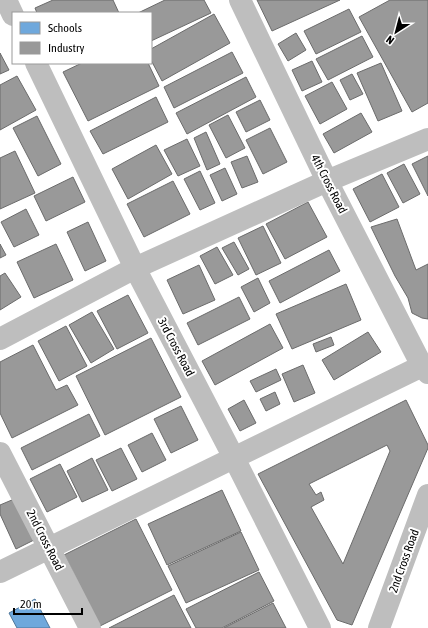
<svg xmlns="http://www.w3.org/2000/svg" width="428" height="628" font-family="'Asap Condensed',sans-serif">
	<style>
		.schools { fill: #6fa8dc; stroke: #4e769a }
		.industry { fill: #999; stroke: #6b6b6b; fill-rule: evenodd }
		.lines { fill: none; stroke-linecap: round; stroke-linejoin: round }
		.minor { stroke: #bebebe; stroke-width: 22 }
		.labels { text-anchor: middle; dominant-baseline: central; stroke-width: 4; stroke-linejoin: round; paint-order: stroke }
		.street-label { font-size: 12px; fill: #000; stroke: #fff }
	</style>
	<rect width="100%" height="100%" fill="#fff"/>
	<!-- schools -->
	<path class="schools" d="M 35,599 L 50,628 L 17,628 L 9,613 Z"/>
	<!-- industry -->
	<path class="industry" d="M 53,0 L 113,0 L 119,13 L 37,13 L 35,8 Z
		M 165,0 L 204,0 L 211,13 L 151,41 L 151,13 L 138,13 Z
		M 257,0 L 340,0 L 272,31 Z
		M 390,0 L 428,0 L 428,103 L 412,112 L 359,17 Z
		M 349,9 L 361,32 L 316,54 L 304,31 Z
		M 214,14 L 230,43 L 162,81 L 151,60 L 151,49 Z
		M 296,33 L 306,50 L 288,61 L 278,44 Z
		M 362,36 L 373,57 L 328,80 L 316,59 Z
		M 232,52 L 243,73 L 174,108 L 164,87 Z
		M 0,53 L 9,70 L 0,74 Z
		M 312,61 L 322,82 L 302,91 L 292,70 Z
		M 82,63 L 148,63 L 159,86 L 88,121 L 63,72 Z
		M 381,63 L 402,111 L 378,121 L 357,73 Z
		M 352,74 L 363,94 L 350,100 L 340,80 Z
		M 17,76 L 36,110 L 0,130 L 0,85 Z
		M 246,77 L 256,97 L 187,134 L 176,113 Z
		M 332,82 L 347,109 L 320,124 L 305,96 Z
		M 156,97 L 168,122 L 103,154 L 90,131 Z
		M 260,100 L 270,120 L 246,132 L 236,112 Z
		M 361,113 L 372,132 L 334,153 L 323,134 Z
		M 228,115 L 245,148 L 226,158 L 209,125 Z
		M 37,116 L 61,164 L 38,176 L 13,128 Z
		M 270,128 L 287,162 L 263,174 L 246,140 Z
		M 206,132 L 220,164 L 207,170 L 194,138 Z
		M 187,139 L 200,166 L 178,176 L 164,150 Z
		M 156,145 L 172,174 L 128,199 L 112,169 Z
		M 15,151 L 35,193 L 0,209 L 0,158 Z
		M 247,156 L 258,182 L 242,188 L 231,162 Z
		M 428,156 L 428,196 L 412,164 Z
		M 404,164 L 420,194 L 403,203 L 387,173 Z
		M 225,168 L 237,194 L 222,201 L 210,175 Z
		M 200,171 L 215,203 L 200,210 L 184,179 Z
		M 382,174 L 399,207 L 370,222 L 353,189 Z
		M 73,177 L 85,202 L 46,221 L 34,196 Z
		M 173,181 L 190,214 L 144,237 L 127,204 Z
		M 308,202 L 327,237 L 285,259 L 266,224 Z
		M 26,209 L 39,235 L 14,247 L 1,222 Z
		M 397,219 L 416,270 L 428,264 L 428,319 L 422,318 L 412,313 L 408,298 L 395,276 L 371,227 Z
		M 88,222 L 106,261 L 85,271 L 67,232 Z
		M 263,226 L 281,263 L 256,275 L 238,238 Z
		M 234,242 L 249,269 L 238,275 L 222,248 Z
		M 0,244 L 6,255 L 0,258 Z
		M 56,244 L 73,280 L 34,298 L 17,262 Z
		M 217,247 L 233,275 L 215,284 L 200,256 Z
		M 329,250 L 340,271 L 280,303 L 269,281 Z
		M 199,265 L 215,300 L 183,314 L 167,280 Z
		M 5,273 L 21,297 L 0,310 L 0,276 Z
		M 258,278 L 270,303 L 254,312 L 241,287 Z
		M 346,284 L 361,320 L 292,349 L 276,314 Z
		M 128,295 L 148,333 L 117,349 L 97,311 Z
		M 239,297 L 250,319 L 198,345 L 187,323 Z
		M 92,312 L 114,349 L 91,363 L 69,325 Z
		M 270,324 L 283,348 L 215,385 L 202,361 Z
		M 66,326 L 87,366 L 59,381 L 38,341 Z
		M 368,332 L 381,352 L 334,380 L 322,360 Z
		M 331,337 L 334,345 L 316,352 L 313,344 Z
		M 151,338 L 181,397 L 105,435 L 76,376 Z
		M 33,345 L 56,390 L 67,385 L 78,405 L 12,438 L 0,413 L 0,362 Z
		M 303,365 L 315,393 L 294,402 L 282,374 Z
		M 276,369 L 281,380 L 256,392 L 250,381 Z
		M 275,392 L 280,404 L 266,411 L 260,399 Z
		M 244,400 L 256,423 L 240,431 L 228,409 Z
		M 406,400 L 428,445 L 428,448 L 352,625 L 337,620 L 258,474 ZM 387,445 L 390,451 L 343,564 L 311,507 L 324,500 L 321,492 L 316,495 L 309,484 Z
		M 181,406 L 198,440 L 171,453 L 154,419 Z
		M 89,414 L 100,436 L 32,470 L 21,448 Z
		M 152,433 L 166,460 L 142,472 L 128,445 Z
		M 121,448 L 137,479 L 112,491 L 96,460 Z
		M 92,458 L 108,490 L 82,502 L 67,471 Z
		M 60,464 L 77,497 L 47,512 L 30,479 Z
		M 222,490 L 241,531 L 167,565 L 148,524 Z
		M 19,497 L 38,538 L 16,549 L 0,514 L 0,505 Z
		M 136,519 L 172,590 L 100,626 L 64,555 Z
		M 241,532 L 259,570 L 186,603 L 168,566 Z
		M 259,572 L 274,601 L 222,628 L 196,628 L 186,609 Z
		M 174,595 L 191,628 L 109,628 Z
		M 273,603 L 286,628 L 224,628 Z"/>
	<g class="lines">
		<!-- minor -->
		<path class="minor" d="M 6,0 L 13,15
			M 240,0 L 327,181 L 422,366 L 428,373
			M 36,63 L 135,268 L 234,458 L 320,628
			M 0,339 L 135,268 L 327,181 L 428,139
			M 0,453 L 90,628
			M 0,572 L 422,366
			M 379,628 L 428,495"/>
	</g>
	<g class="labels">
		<!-- street labels -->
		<g class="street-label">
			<text transform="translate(329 184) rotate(63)">4th Cross Road</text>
			<text transform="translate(176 347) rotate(62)">3rd Cross Road</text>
			<text transform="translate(45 540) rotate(63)">2nd Cross Road</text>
			<text transform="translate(404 561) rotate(-70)">2nd Cross Road</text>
		</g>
	</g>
	<!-- legend -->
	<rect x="12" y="12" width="140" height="52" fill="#ffffff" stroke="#999999"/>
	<rect x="20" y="22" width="20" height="12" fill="#6fa8dc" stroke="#999999"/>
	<text x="48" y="32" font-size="12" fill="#000000">Schools</text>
	<rect x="20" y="42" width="20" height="12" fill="#999999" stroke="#999999"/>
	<text x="48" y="52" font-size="12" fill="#000000">Industry</text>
	<!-- north arrow -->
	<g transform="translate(396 32) rotate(216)" stroke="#ffffff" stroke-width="3" paint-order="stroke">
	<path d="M0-3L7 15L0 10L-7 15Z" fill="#000000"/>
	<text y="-6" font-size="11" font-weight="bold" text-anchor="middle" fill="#000000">N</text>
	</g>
	<!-- scale -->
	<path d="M14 608v6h68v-6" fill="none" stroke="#000000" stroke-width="2"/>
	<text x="20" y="608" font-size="12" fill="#000000" stroke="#ffffff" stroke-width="3" paint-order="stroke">20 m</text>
</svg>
